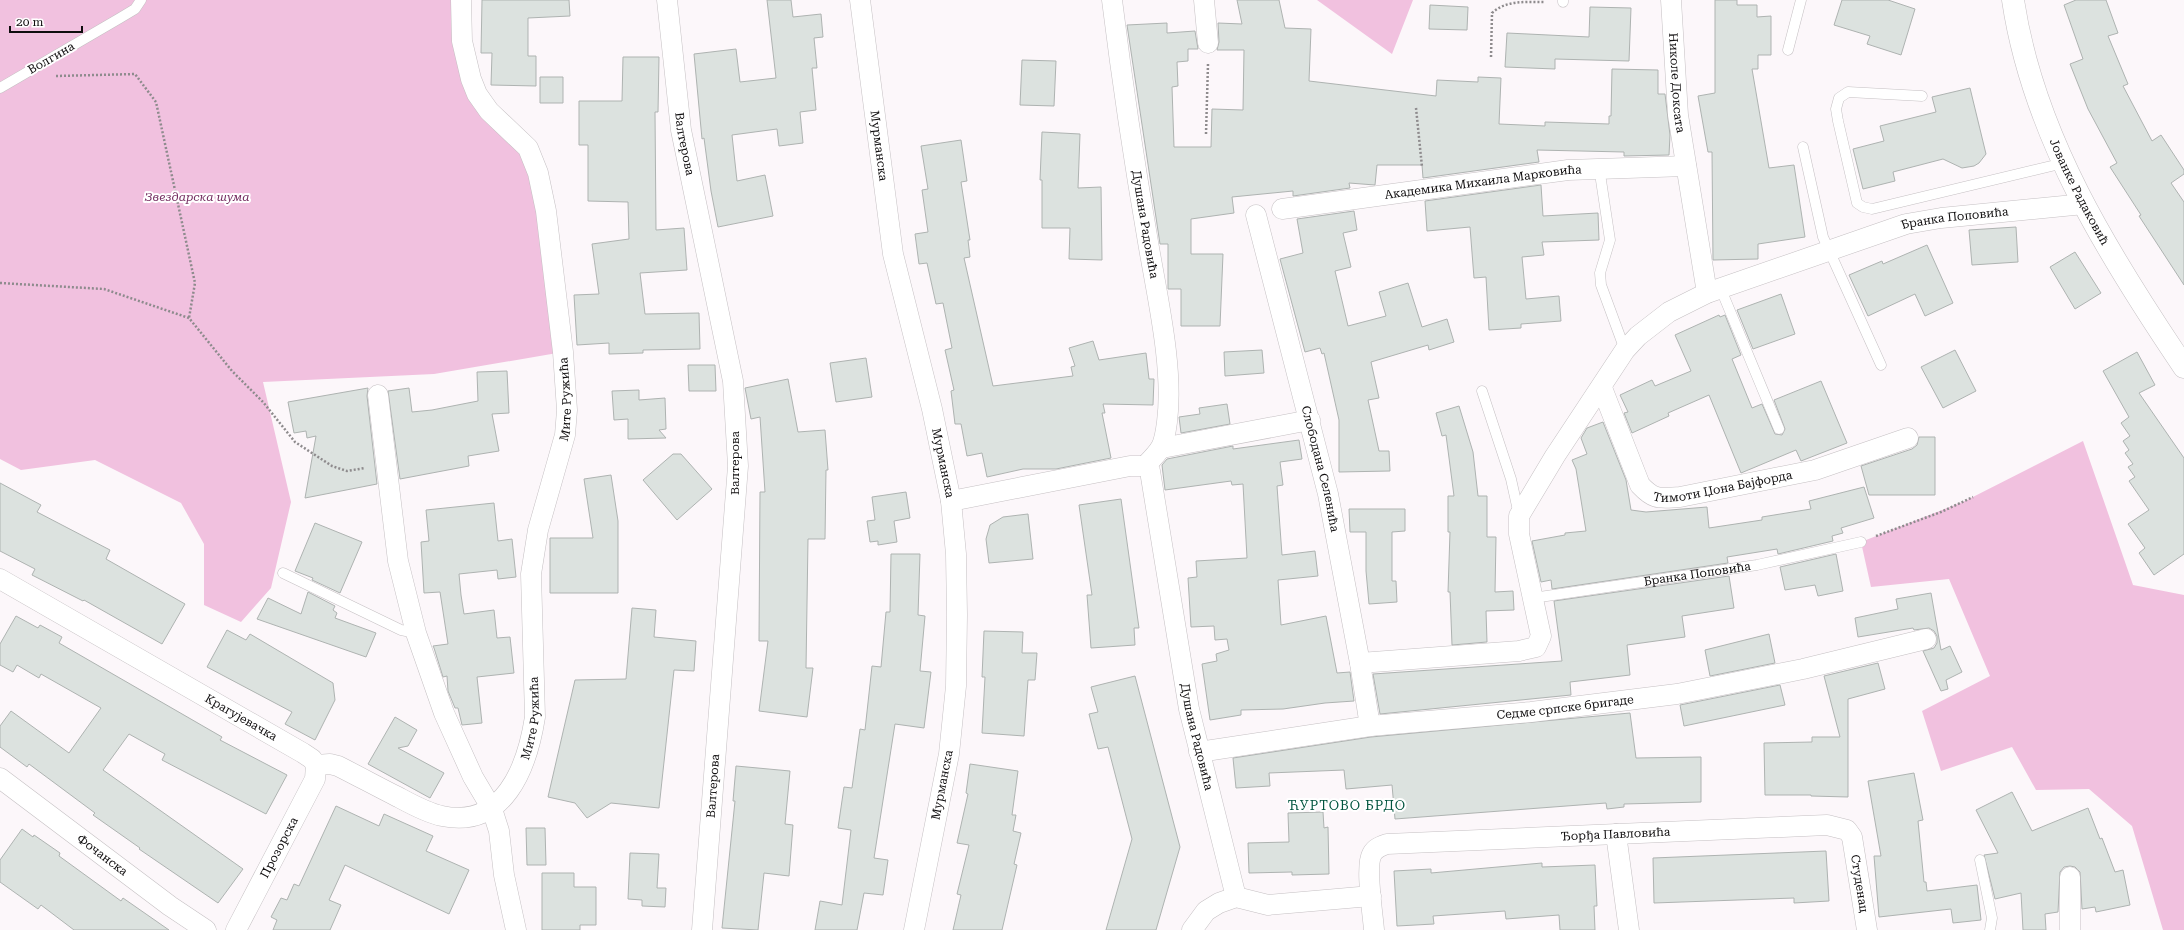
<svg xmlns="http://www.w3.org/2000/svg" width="2184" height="930" font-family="'Roboto Serif',serif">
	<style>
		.green { fill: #f1c1df }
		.building { fill: #dce2df; stroke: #aeb3b1 }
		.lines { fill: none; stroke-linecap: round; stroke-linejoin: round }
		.service-casing { stroke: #c5c0c3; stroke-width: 11 }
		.minor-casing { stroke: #c5c0c3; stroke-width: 21 }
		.secondary-casing { stroke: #c5c0c3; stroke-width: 23 }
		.path { stroke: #8e8b8d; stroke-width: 2.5; stroke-dasharray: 2 2; stroke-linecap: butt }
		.service { stroke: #fff; stroke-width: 10 }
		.minor { stroke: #fff; stroke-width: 20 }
		.secondary { stroke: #fff; stroke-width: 22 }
		.labels { text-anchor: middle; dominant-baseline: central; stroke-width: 4; stroke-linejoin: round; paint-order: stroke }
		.street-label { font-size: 12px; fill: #0f0d0e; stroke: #fff }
		.park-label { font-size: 12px; font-style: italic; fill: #732b5f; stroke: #fff }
		.neighbourhood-label { font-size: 13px; letter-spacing: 1px; fill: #00543e; stroke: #fff }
	</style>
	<rect width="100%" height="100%" fill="#fcf7fa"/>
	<!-- green -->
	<path class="green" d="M 0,0 L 461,0 L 471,76 L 528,148 L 563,352 L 434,374 L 263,382 L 291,502 L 271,588 L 241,622 L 204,605 L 204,544 L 181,503 L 95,460 L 21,470 L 0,459 Z
		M 1317,0 L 1413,0 L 1392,54 Z
		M 2083,441 L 2133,585 L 2184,595 L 2184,930 L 2163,930 L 2132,826 L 2089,789 L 2036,790 L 2012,747 L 1941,771 L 1922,711 L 1990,676 L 1949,579 L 1871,587 L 1861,542 L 1965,501 Z"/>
	<!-- building -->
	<path class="building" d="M 482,0 L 569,0 L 570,16 L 528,18 L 528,56 L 536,56 L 536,86 L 491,85 L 492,53 L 481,53 Z
		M 767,0 L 791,0 L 793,17 L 821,14 L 823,37 L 814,38 L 817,68 L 812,68 L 816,110 L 800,112 L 803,143 L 779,146 L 777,129 L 732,135 L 737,181 L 765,175 L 773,216 L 718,227 L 711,191 L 704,138 L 702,139 L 694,54 L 736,49 L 740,82 L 776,78 Z
		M 1237,0 L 1279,0 L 1285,28 L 1311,29 L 1309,81 L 1436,96 L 1437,80 L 1478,82 L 1478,77 L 1501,78 L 1499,124 L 1545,126 L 1545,122 L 1609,124 L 1609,116 L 1611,116 L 1612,69 L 1658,70 L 1658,94 L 1665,94 L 1670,135 L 1669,155 L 1624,156 L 1624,152 L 1537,150 L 1539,162 L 1423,178 L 1422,165 L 1377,165 L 1375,185 L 1349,183 L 1350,188 L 1293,196 L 1293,191 L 1232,197 L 1234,213 L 1191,219 L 1191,254 L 1223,254 L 1220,326 L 1181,326 L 1181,289 L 1168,289 L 1168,244 L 1160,244 L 1127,25 L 1167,23 L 1167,33 L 1195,31 L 1198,49 L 1188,49 L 1188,61 L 1177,62 L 1178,86 L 1172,87 L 1174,147 L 1211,147 L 1212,109 L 1243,110 L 1244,50 L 1217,50 L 1219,42 L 1218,23 L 1242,24 Z
		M 1715,0 L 1737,0 L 1737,5 L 1757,5 L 1757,17 L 1771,16 L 1771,55 L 1758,55 L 1758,69 L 1752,69 L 1769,168 L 1794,165 L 1805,237 L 1758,244 L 1758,259 L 1713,260 L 1712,152 L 1708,152 L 1698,96 L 1715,93 Z
		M 1842,0 L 1888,0 L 1915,9 L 1901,55 L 1867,44 L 1870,36 L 1834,25 Z
		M 2076,0 L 2106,0 L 2118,33 L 2108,36 L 2128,84 L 2123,86 L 2152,141 L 2161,135 L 2184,170 L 2184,174 L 2171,183 L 2184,202 L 2184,285 L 2139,216 L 2141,215 L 2110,167 L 2117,163 L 2088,109 L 2070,64 L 2083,59 L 2064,5 Z
		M 1430,5 L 1468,7 L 1467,30 L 1429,29 Z
		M 1590,7 L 1631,8 L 1629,61 L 1555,59 L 1555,69 L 1505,67 L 1507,33 L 1589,37 Z
		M 623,57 L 659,57 L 658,112 L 655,112 L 656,230 L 684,228 L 687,270 L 640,273 L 645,314 L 699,313 L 700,349 L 643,350 L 643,353 L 609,354 L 609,343 L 577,345 L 574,295 L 599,294 L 592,244 L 629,239 L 628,202 L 588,201 L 588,145 L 579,145 L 579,101 L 622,101 Z
		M 1022,60 L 1056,61 L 1054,106 L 1020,105 Z
		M 540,77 L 563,77 L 563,103 L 540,103 Z
		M 1970,88 L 1986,154 L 1979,163 L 1974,166 L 1962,168 L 1943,159 L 1893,172 L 1895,181 L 1863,189 L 1853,149 L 1884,141 L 1880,126 L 1936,112 L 1932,97 Z
		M 1042,132 L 1080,134 L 1078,188 L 1101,187 L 1102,260 L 1069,259 L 1070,228 L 1042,228 L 1042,180 L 1040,180 Z
		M 961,140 L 967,181 L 961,182 L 970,240 L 968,240 L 970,257 L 964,258 L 993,386 L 1073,376 L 1071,367 L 1075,366 L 1069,348 L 1093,341 L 1099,360 L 1146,353 L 1149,379 L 1154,379 L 1153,405 L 1103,404 L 1105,413 L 1102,413 L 1111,458 L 1056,469 L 1023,469 L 987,477 L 982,453 L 967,456 L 961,424 L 955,424 L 951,391 L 954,390 L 945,350 L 952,348 L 943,303 L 936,304 L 927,263 L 919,264 L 915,234 L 928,232 L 922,190 L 928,189 L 921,146 Z
		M 1541,185 L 1543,216 L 1598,213 L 1599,240 L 1542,242 L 1544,255 L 1522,257 L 1526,299 L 1559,296 L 1561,321 L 1521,324 L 1521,328 L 1489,330 L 1486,277 L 1474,278 L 1470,227 L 1427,231 L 1425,201 Z
		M 1354,211 L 1357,230 L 1343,233 L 1351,267 L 1335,271 L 1348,326 L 1386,316 L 1379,292 L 1408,283 L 1422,327 L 1447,319 L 1454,342 L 1429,350 L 1428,345 L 1371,362 L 1379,398 L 1368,400 L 1379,451 L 1389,451 L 1390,471 L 1339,472 L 1339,420 L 1324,353 L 1322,354 L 1320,348 L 1305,352 L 1280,259 L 1303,253 L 1297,219 Z
		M 2016,227 L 2018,262 L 1972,265 L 1969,230 Z
		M 1927,245 L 1953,303 L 1925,316 L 1915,294 L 1868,316 L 1849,275 L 1882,261 L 1883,264 Z
		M 2075,252 L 2101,293 L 2075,309 L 2050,267 Z
		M 1781,294 L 1795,334 L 1753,349 L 1737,310 Z
		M 1719,315 L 1720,317 L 1725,315 L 1741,355 L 1732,359 L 1752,408 L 1762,404 L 1775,434 L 1782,435 L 1785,429 L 1774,400 L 1821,381 L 1847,443 L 1801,461 L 1796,450 L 1741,473 L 1709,395 L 1668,413 L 1669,416 L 1632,433 L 1624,413 L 1628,412 L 1620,395 L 1652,380 L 1655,386 L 1691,371 L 1675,335 Z
		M 1262,350 L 1264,373 L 1225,376 L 1224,352 Z
		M 1955,350 L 1976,391 L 1943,408 L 1921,367 Z
		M 2137,352 L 2155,385 L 2139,393 L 2184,458 L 2184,554 L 2154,575 L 2139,553 L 2145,548 L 2128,524 L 2149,510 L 2129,481 L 2135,477 L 2128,467 L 2133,464 L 2125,453 L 2129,450 L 2123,441 L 2130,436 L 2121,423 L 2129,417 L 2103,371 Z
		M 866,358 L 872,397 L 836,402 L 830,363 Z
		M 688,365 L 715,365 L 716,391 L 689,391 Z
		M 507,371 L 509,413 L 492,414 L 499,451 L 468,456 L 469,466 L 400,479 L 388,391 L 409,388 L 412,412 L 432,410 L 478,401 L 477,372 Z
		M 788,379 L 798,432 L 825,430 L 828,470 L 826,470 L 825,539 L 808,539 L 806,668 L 813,668 L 807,717 L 759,711 L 768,641 L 759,641 L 760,492 L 765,492 L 760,417 L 751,419 L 745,388 Z
		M 368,388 L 367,396 L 377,484 L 305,498 L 316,436 L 307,438 L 306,431 L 294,433 L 288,402 Z
		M 639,390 L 639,400 L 665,398 L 666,429 L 659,430 L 666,438 L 628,439 L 628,419 L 614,420 L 612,391 Z
		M 1227,404 L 1230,424 L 1181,433 L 1179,417 L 1200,414 L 1199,408 Z
		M 1459,406 L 1473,452 L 1478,496 L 1487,496 L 1487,537 L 1496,537 L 1495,592 L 1513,591 L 1514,610 L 1486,611 L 1487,642 L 1452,645 L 1450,592 L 1448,592 L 1450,532 L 1448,532 L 1448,496 L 1454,496 L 1446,435 L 1442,436 L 1436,413 Z
		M 1603,422 L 1626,480 L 1631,510 L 1646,512 L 1707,507 L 1709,528 L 1762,520 L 1762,517 L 1811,509 L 1809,501 L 1864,487 L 1874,518 L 1841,528 L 1843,533 L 1832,536 L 1833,541 L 1778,554 L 1777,549 L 1727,557 L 1728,563 L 1552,589 L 1551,580 L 1541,582 L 1532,541 L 1565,535 L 1565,533 L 1586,531 L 1576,469 L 1572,460 L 1587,454 L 1581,438 L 1587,428 Z
		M 1919,437 L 1935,437 L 1935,495 L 1869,495 L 1861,466 L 1912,449 L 1917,445 Z
		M 1299,440 L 1302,459 L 1280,462 L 1283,485 L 1277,486 L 1282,555 L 1315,551 L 1318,576 L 1278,580 L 1281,625 L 1326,616 L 1337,673 L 1350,672 L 1354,701 L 1325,703 L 1283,709 L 1241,710 L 1241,715 L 1210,720 L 1202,664 L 1217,661 L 1216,654 L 1229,650 L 1227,639 L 1215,640 L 1214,626 L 1191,627 L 1188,578 L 1197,577 L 1196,561 L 1247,558 L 1243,484 L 1232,485 L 1231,481 L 1165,490 L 1162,465 L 1167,459 L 1233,446 L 1233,449 Z
		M 673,454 L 681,454 L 712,489 L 677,520 L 643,480 Z
		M 611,475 L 618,521 L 618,593 L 550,593 L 550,538 L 593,538 L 584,479 Z
		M 0,483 L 41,505 L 37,512 L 110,550 L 106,559 L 185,604 L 162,644 L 84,600 L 83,601 L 32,575 L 35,569 L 0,551 Z
		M 906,492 L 910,518 L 894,521 L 897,542 L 878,545 L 878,541 L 870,542 L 867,521 L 875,520 L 872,497 Z
		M 1121,499 L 1139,628 L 1134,628 L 1135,645 L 1091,648 L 1087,595 L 1092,595 L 1079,505 Z
		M 494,503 L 498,541 L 512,539 L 516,577 L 498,579 L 497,570 L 459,574 L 461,595 L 464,614 L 494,610 L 497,638 L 510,637 L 514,673 L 477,677 L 482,723 L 462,725 L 458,708 L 455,708 L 448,691 L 447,676 L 443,677 L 434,648 L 433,646 L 448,644 L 440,592 L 424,593 L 421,542 L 429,541 L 426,510 Z
		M 1349,509 L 1405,509 L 1405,531 L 1392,532 L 1392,581 L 1396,581 L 1397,602 L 1369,604 L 1366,571 L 1366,532 L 1350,532 Z
		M 1028,514 L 1033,559 L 989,563 L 986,539 L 990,525 L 1003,517 Z
		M 315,523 L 362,542 L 340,593 L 312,580 L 313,578 L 295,571 Z
		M 891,554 L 920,554 L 918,615 L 925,616 L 920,671 L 931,672 L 924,728 L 895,724 L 874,858 L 888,860 L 883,895 L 864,893 L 857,930 L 815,930 L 820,901 L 842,905 L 851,830 L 838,828 L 844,787 L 852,788 L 860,729 L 865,730 L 872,666 L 881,667 L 886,612 L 890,612 Z
		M 1836,554 L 1843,591 L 1818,596 L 1815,585 L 1785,590 L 1780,567 Z
		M 1729,576 L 1734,608 L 1682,616 L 1685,637 L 1627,645 L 1630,675 L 1570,682 L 1571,695 L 1380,714 L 1373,674 L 1562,661 L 1554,601 Z
		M 308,592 L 335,606 L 333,610 L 337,613 L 335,618 L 376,633 L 366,657 L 257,619 L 268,598 L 301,614 Z
		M 1931,593 L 1941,650 L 1950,646 L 1962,672 L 1946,680 L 1948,689 L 1941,691 L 1923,651 L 1934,648 L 1937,643 L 1937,636 L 1934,631 L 1929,628 L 1914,630 L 1913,628 L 1858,637 L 1855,618 L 1898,609 L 1896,599 Z
		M 632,608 L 656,610 L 654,637 L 696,641 L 694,671 L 674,670 L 659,808 L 611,803 L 587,818 L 575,803 L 548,797 L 575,680 L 626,679 Z
		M 16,616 L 38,628 L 40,625 L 62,637 L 59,643 L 222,737 L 220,740 L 287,775 L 266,814 L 162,760 L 165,754 L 129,734 L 103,770 L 243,869 L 218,903 L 139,849 L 140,848 L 93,815 L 95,813 L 29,764 L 27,767 L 0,747 L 0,726 L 11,711 L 69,753 L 101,708 L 41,674 L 39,678 L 17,665 L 13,672 L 0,665 L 0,644 Z
		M 227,630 L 246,640 L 250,634 L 333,683 L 335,700 L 315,740 L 285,724 L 292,712 L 207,667 Z
		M 984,631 L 1023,632 L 1022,653 L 1037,653 L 1035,680 L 1028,680 L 1024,736 L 982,733 L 985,677 L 982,677 Z
		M 1769,634 L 1775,663 L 1710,676 L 1705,650 Z
		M 1878,663 L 1885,689 L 1848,699 L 1848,797 L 1811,796 L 1811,795 L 1765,795 L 1764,743 L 1812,742 L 1812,737 L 1840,737 L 1824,676 Z
		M 1135,676 L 1180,847 L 1156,930 L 1106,930 L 1132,839 L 1108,747 L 1098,749 L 1089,714 L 1098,712 L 1091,687 Z
		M 1780,685 L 1785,705 L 1684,726 L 1680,705 Z
		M 1630,713 L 1636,758 L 1701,757 L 1701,802 L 1624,804 L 1624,807 L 1607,809 L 1606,803 L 1395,819 L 1392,785 L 1346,789 L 1344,770 L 1269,773 L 1270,786 L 1236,788 L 1233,758 L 1371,737 Z
		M 395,717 L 417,730 L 408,746 L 398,748 L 444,773 L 430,798 L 368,764 Z
		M 970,764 L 1018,771 L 1012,815 L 1016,815 L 1013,831 L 1021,833 L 1014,864 L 1017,865 L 1002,930 L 953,930 L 961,895 L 957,894 L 969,845 L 957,843 L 968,794 L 966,793 Z
		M 736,766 L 790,771 L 785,824 L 793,825 L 789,876 L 764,873 L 758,930 L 722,928 L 735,801 L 733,801 Z
		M 1914,773 L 1923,820 L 1918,821 L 1924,882 L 1926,882 L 1927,891 L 1977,885 L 1981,920 L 1953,923 L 1951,909 L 1879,917 L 1874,856 L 1881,856 L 1868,781 Z
		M 2012,792 L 2032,831 L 2088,808 L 2100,839 L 2102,838 L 2115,872 L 2123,870 L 2130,905 L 2096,912 L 2095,907 L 2082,909 L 2080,872 L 2075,867 L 2070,866 L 2064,867 L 2060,872 L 2058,912 L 2045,914 L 2046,930 L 2023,930 L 2021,893 L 1995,899 L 1984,855 L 1998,853 L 1976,810 Z
		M 336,806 L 379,826 L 384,814 L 433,836 L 426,851 L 469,870 L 449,914 L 345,865 L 329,900 L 341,905 L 330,930 L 273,930 L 277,920 L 271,917 L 281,898 L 287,900 L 294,884 L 299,886 Z
		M 1323,812 L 1324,828 L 1328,827 L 1329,874 L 1292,875 L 1292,872 L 1249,873 L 1248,843 L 1289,842 L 1288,813 Z
		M 526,828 L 545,828 L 546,865 L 527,865 Z
		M 22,829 L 33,837 L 34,835 L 60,853 L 59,856 L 121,901 L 123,898 L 169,930 L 74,930 L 41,905 L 38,909 L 0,882 L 0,860 Z
		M 1826,851 L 1829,901 L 1794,903 L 1794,898 L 1654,903 L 1653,858 Z
		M 630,853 L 659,854 L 657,888 L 666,888 L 665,907 L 642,906 L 642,900 L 628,899 Z
		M 1542,863 L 1542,867 L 1595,865 L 1597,906 L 1594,906 L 1595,930 L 1560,930 L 1559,915 L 1506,919 L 1505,911 L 1433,916 L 1434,924 L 1397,926 L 1394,871 L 1431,869 L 1431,873 Z
		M 542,873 L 574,873 L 574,887 L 596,887 L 596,925 L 580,925 L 580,930 L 542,930 Z"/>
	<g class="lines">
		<!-- service casing -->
		<g class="service-casing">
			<g id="service">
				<path d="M 1563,0 L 1563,2"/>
				<path d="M 1788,50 L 1801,0"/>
				<path d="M 0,88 L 120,18 L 135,9 L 141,0"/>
				<path d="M 1922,96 L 1848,92 L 1839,98 L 1836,109 L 1838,121 L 1857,203 L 1863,207 L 1872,209 L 2064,163"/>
				<path d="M 1803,147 L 1823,237 L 1881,365"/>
				<path d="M 1599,167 L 1610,240 L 1600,273 L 1601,285 L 1625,350"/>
				<path d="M 1720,287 L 1779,429"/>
				<path d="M 1482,391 L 1511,479 L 1519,515"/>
				<path d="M 283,573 L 401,630 L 416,633"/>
				<path id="s1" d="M 1533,598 L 1757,565 L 1861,542"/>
				<path d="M 1980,860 L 1992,918 L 1990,930"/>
			</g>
		</g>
		<!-- minor casing -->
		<g class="minor-casing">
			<g id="minor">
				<path id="s2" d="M 667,0 L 681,130 L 733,381 L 738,466 L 702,930"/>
				<path id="s3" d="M 860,0 L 893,254 L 932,409 L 951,501 L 956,554 L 957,615 L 956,686 L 949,754 L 914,930"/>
				<path id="s4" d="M 1112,0 C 1122,81 1134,161 1148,242 C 1157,296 1174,368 1167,422 C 1164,446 1162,449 1145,466"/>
				<path d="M 1204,0 L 1208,43"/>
				<path id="s5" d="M 1671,0 L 1678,115 L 1707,293"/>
				<path id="s6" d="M 1282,209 L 1568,170 L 1686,166"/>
				<path id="s7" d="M 1256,215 L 1328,494 L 1360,663 L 1370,726"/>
				<path id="s8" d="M 1602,388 L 1640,485 C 1655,501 1660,498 1680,497 L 1815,470 L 1908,438"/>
				<path d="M 378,395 L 398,561 L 416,633 L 444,713 L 473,777 L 492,809 L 499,831 L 504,875 L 516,930"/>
				<path d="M 1162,448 L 1310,420"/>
				<path id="s9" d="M 1145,466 L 1150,471 L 1189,709 L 1236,897"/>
				<path d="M 951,501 L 1130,466 L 1145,466"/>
				<path id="s10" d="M 0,579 L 303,753 L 312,759 L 316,765"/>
				<path id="s11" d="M 1360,663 L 1519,651 L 1536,647 L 1541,636 L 1519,534 L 1519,516 L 1555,456 L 1625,350 L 1638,336 L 1669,312 L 1707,293 L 1906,224 L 1941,218 L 2084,204"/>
				<path id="s12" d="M 1199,752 L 1370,726 L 1531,712 L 1677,694 L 1803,669 L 1926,639"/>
				<path id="s13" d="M 316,765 L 330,764 L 338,766 C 358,776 378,787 398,797 C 411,804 427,813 442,816 C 504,829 527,768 535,717 L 531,574 L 538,530 L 565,435 L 567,410 L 563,352 L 546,211 L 538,173 L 528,148 L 489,111 L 477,94 L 471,79 L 462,41 L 461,0"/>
				<path id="s14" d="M 0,778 L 170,906 L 206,930"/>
				<path d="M 1616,834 L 1629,930"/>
				<path d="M 2070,877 L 2070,930"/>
				<path id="s15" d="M 236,930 L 315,779 L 316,765"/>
				<path d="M 1192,930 L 1206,911 L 1219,903 L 1236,897 L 1268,905 L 1371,896"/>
				<path id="s16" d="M 1374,930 C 1373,915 1365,866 1372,854 C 1375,848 1381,846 1387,844 L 1827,825 L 1847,830 L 1852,837 L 1867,930"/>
			</g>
		</g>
		<!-- secondary casing -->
		<g class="secondary-casing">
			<g id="secondary">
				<path id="s17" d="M 2013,0 C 2033,135 2109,256 2184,367"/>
			</g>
		</g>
		<!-- path -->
		<path class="path" d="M 1491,57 L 1492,13 C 1506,0 1526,2 1545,2
			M 56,76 L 135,74 L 156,102 L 195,283 L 189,318
			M 1416,108 L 1422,167
			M 1206,134 L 1208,64
			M 0,283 L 104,289 L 189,318 L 232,371 L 263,402 L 295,442 L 332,466 L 347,471 L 365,468
			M 1876,536 L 1941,512 L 1973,497"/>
		<!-- service -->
		<use href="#service" class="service"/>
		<!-- minor -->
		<use href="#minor" class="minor"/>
		<!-- secondary -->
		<use href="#secondary" class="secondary"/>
	</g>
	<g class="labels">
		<!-- street labels -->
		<g class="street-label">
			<text transform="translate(51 58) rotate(-30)">Волгина</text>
			<text stroke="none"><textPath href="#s5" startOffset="83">Николе Доксата</textPath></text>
			<text stroke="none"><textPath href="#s2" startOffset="145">Валтерова</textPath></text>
			<text stroke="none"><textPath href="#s3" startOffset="147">Мурманска</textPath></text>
			<text stroke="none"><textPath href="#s6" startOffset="203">Академика Михаила Марковића</textPath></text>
			<text stroke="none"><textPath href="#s17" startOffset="204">Јованке Радаковић</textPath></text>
			<text stroke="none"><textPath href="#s11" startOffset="869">Бранка Поповића</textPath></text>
			<text stroke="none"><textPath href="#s4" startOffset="227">Душана Радовића</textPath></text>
			<text stroke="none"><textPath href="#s13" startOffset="615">Мите Ружића</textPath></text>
			<text transform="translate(735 463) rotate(-90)">Валтерова</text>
			<text stroke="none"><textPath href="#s3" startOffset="471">Мурманска</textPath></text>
			<text stroke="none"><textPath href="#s7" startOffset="262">Слободана Селенића</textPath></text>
			<text stroke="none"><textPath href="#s8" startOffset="192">Тимоти Џона Бајфорда</textPath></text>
			<text stroke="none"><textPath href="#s1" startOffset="166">Бранка Поповића</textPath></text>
			<text stroke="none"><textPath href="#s12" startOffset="369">Седме српске бригаде</textPath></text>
			<text stroke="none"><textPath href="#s10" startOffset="278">Крагујевачка</textPath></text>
			<text stroke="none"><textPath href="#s13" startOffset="291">Мите Ружића</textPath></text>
			<text stroke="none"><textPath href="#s9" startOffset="277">Душана Радовића</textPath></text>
			<text transform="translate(942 785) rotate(-79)">Мурманска</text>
			<text transform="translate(713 786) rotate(-86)">Валтерова</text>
			<text stroke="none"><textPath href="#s16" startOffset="324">Ђорђа Павловића</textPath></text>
			<text stroke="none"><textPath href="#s15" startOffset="93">Прозорска</textPath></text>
			<text stroke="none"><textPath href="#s14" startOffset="128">Фочанска</textPath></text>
			<text stroke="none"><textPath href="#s16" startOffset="612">Студенац</textPath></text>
		</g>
		<!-- park labels -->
		<g class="park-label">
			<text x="197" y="197">Звездарска шума</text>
		</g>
		<!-- neighbourhood labels -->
		<g class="neighbourhood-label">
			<text x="1347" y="805">ЋУРТОВО БРДО</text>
		</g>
	</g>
	<!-- scale -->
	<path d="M10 26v6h72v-6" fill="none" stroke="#0f0d0e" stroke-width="2"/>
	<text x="16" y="26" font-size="12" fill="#0f0d0e" stroke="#ffffff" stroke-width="3" paint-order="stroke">20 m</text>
</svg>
